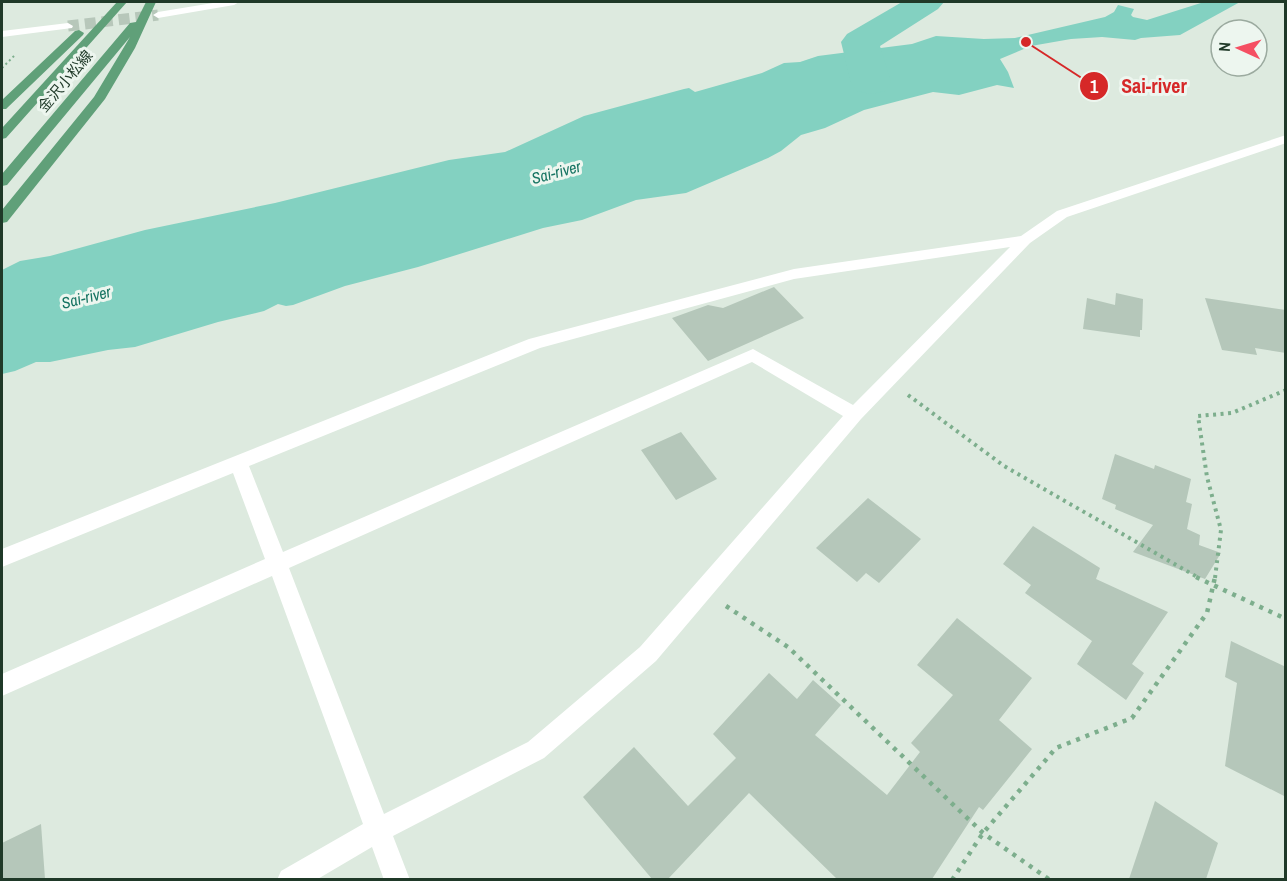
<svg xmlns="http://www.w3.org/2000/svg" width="1287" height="881" font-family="'Archivo Narrow','Noto Sans JP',sans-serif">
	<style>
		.water { fill: #83d1c1 }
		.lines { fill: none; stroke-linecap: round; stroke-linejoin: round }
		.river { fill: #83d1c1; fill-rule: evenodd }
		.building { fill: #b5c7ba }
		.minor-tunnel { stroke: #b7c7ba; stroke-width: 11; stroke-dasharray: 11 6; stroke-linecap: butt }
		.path-far2 { stroke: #7dae8d; stroke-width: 2; stroke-dasharray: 2 3; stroke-linecap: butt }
		.path-far1 { stroke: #7dae8d; stroke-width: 4; stroke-dasharray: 3 4.5; stroke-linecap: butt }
		.path { stroke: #7dae8d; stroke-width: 4.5; stroke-dasharray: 4 6; stroke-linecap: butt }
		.minor { fill: #fff; fill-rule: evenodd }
		.primary { fill: #60a079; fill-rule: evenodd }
		.labels { text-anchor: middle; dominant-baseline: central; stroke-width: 6; stroke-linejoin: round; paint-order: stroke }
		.far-street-label { font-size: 15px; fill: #1f3928; stroke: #edf6ef }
		.far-water-label { font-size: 16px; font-style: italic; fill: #187563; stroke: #edf6ef }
		.leader { fill: none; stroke: #d62828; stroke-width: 2 }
		.callout-dot { fill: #d62828; stroke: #edf6ef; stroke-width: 2 }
		.mark-label { font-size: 18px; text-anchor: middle; font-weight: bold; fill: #fff }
		.callout-label { font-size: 20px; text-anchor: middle; font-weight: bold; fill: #d62828; stroke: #edf6ef; stroke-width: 6; stroke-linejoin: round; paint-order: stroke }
	</style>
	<rect width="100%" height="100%" fill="#ddeadf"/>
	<!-- water -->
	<path class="water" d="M 1204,2 L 1240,2 L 1180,35 L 1141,38 L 1135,40 L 1102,37 L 1071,39 L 1031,46 L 1000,59 L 1008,72 L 1014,88 L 997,85 L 959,95 L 933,92 L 864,110 L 825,128 L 801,135 L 781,151 L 768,158 L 686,193 L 636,200 L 582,220 L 543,228 L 418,267 L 345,286 L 293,305 L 286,306 L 278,304 L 264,311 L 218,322 L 135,347 L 108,350 L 50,362 L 36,362 L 15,371 L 2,374 L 2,270 L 20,261 L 50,256 L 145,230 L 275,203 L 449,160 L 505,152 L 584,116 L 684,89 L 689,88 L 695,92 L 762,73 L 784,63 L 800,62 L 818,56 L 912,44 L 936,36 L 984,39 L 1015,38 L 1105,17 L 1114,12 L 1118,5 L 1134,9 L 1131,15 L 1133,17 L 1147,20 Z"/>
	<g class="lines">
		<!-- river -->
		<path class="river" d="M 902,2 L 944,2 L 938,9 L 880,46 L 891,82 L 885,91 L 871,94 L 857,91 L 851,82 L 841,42 L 847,34 Z"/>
	</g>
	<!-- building -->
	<path class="building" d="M 774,287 L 804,318 L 708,361 L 672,318 L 708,305 L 723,308 Z
		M 1116,293 L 1143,299 L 1142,330 L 1140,330 L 1140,337 L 1083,329 L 1087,298 L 1115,305 Z
		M 1205,298 L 1286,310 L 1286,353 L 1255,348 L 1257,355 L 1222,350 Z
		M 681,432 L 717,479 L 676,500 L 641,450 Z
		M 1115,454 L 1154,469 L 1155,465 L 1191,479 L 1186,502 L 1192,504 L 1187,529 L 1200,535 L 1199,545 L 1221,553 L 1205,579 L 1133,552 L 1153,525 L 1115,509 L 1116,505 L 1102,499 Z
		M 868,498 L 921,539 L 879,583 L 866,573 L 857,582 L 816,548 Z
		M 1033,526 L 1100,568 L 1096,579 L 1168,612 L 1132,664 L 1144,673 L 1126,700 L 1077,664 L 1092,641 L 1025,593 L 1031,585 L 1003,564 Z
		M 957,618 L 1032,678 L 999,720 L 1032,749 L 983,810 L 979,807 L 932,879 L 837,879 L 749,793 L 668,879 L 652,879 L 583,797 L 634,747 L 688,806 L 736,758 L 713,734 L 769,673 L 797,699 L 813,680 L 841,705 L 815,735 L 887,795 L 920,752 L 911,743 L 953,695 L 917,665 Z
		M 1231,641 L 1286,667 L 1286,797 L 1225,766 L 1237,683 L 1225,677 Z
		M 1155,801 L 1218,843 L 1206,879 L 1129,879 Z
		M 41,824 L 45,879 L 2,879 L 2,843 Z"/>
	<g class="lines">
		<!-- minor-tunnel -->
		<path class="minor-tunnel" d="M 68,26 L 158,15"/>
		<!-- path-far2 -->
		<path class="path-far2" d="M 2,68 L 16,54"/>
		<!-- path-far1 -->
		<path class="path-far1" d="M 908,395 L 1004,466 L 1199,578
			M 1215,578 L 1221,530 L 1207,477 L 1198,416 L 1232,413 L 1286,390"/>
		<!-- path -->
		<path class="path" d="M 1196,577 L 1286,619
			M 726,606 L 788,647 L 983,833 L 1050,880
			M 952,880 L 983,833 L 1056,748 L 1132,718 L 1207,613 L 1215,577"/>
		<!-- minor -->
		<path class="minor" d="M 219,2 L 239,2 L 234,5 L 158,18 L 153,15 L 158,12 Z
			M 68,23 L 73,26 L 72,28 L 2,37 L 2,31 Z
			M 1286,135 L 1286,143 L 1067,217 L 1030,243 L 861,419 L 656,661 L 544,758 L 393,836 L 410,880 L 384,880 L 372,847 L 316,880 L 277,880 L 281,871 L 363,824 L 272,576 L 2,696 L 2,674 L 265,559 L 233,473 L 2,567 L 2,549 L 529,339 L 794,269 L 1021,236 L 1057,211 ZM 1010,247 L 853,405 L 753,349 L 283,552 L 249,466 L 540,348 L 794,279 ZM 752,362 L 843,416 L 640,647 L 528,742 L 384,814 L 289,568 Z"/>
		<!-- primary -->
		<path class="primary" d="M 117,2 L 127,2 L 6,138 L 2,139 L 2,128 Z
			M 146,2 L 156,2 L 135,48 L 105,99 L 7,222 L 2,223 L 2,210 L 94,97 L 130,37 L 7,185 L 2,186 L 2,174 L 130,23 L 136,22 Z
			M 79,30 L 84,33 L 83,35 L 6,109 L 2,109 L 2,100 L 75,31 Z"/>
	</g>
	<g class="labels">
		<!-- far-street labels -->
		<g class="far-street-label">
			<text transform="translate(65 81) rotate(-50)">金沢小松線</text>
		</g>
		<!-- far-water labels -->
		<g class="far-water-label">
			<text transform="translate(556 172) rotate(-15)">Sai-river</text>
			<text transform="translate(86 297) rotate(-14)">Sai-river</text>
		</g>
	</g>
	<!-- callouts -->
	<path class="leader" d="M1026 42L1094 86"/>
	<g class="callout-dot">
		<circle cx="1026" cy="42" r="6"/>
		<circle cx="1094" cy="86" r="15"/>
	</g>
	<g class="mark-label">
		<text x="1094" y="93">1</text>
	</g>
	<g class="callout-label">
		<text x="1154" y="93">Sai-river</text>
	</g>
	<!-- border -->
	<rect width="1287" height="881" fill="none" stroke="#1f3928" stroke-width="6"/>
	<!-- north arrow -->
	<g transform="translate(1239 48) rotate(274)"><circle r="28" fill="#edf6ef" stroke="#9baa9f" stroke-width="1.5"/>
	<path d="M0-4.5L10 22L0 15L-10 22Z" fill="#f54f62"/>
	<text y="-9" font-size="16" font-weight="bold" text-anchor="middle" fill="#1f3928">N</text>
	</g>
</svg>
